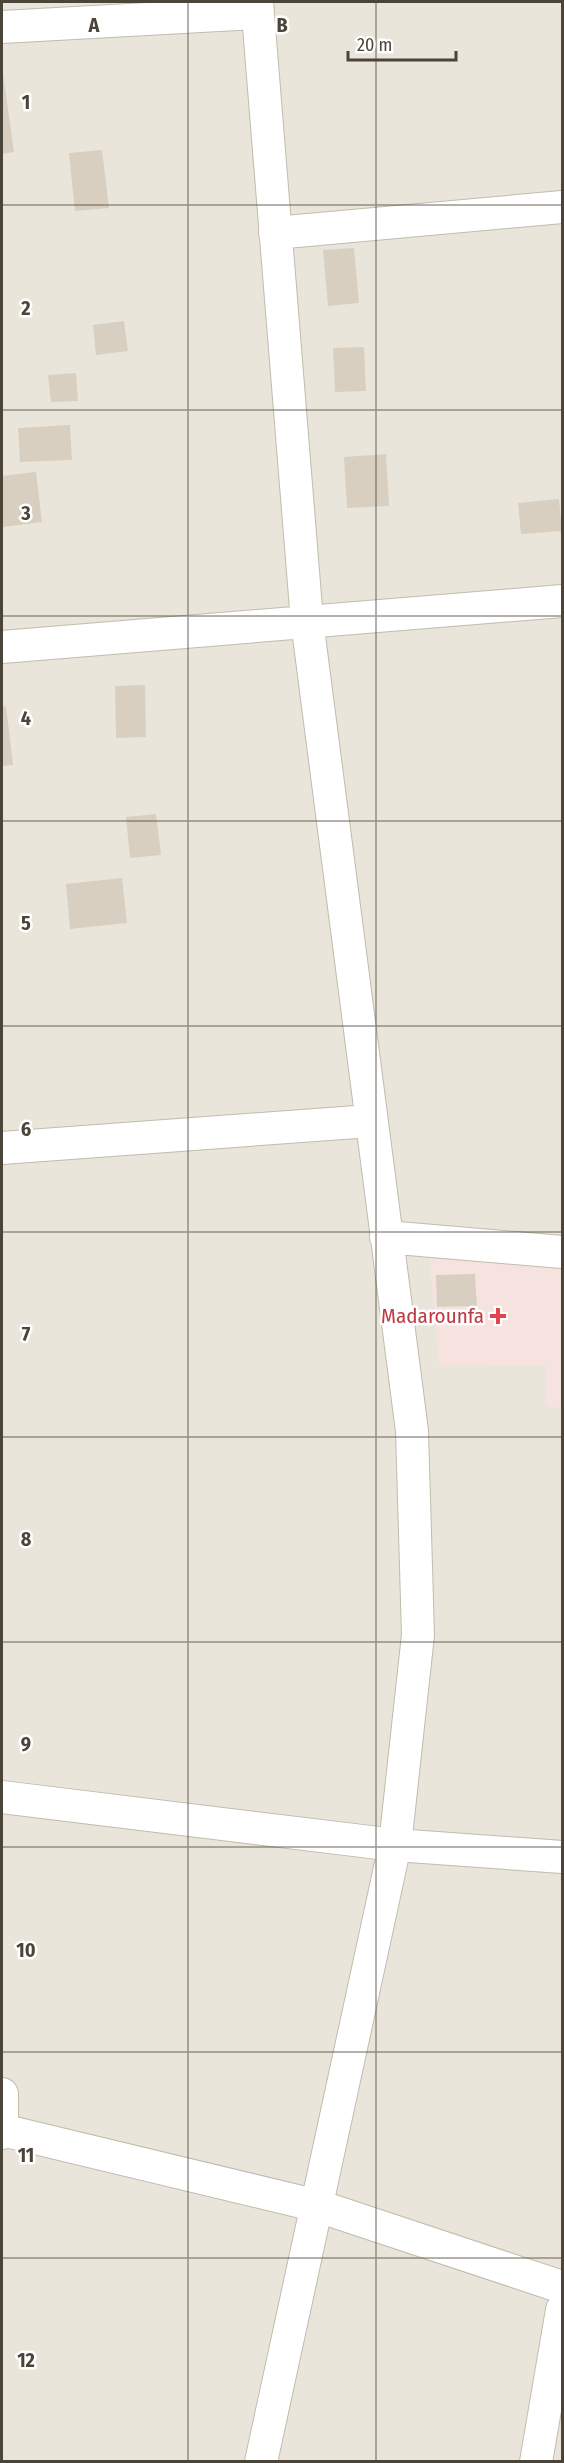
<svg xmlns="http://www.w3.org/2000/svg" width="564" height="2463" font-family="'Fira Sans Condensed',sans-serif">
	<style>
		.residential { fill: #eae5da }
		.medical { fill: #f6e3e0 }
		.building { fill: #d8cfc1 }
		.lines { fill: none; stroke-linecap: round; stroke-linejoin: round }
		.minor-casing { stroke: #c2bbae; stroke-width: 34 }
		.minor { stroke: #fff; stroke-width: 32 }
		.grid { fill: none; stroke: #4b4439; stroke-width: 1.5; stroke-opacity: 0.55 }
		.health-dot { fill: #e0444e; stroke: #fff; stroke-width: 2 }
		.labels { text-anchor: middle; dominant-baseline: central; stroke-width: 5; stroke-linejoin: round; paint-order: stroke }
		.health-label { font-size: 21px; fill: #be3a42; stroke: #fff; text-anchor: end }
		.grid-label { font-size: 20px; text-anchor: middle; font-weight: bold; fill: #4b4439; stroke: #fff; stroke-width: 5; stroke-linejoin: round; paint-order: stroke }
	</style>
	<rect width="100%" height="100%" fill="#f6f3ec"/>
	<!-- residential -->
	<path class="residential" d="M 2,2 L 562,2 L 562,2461 L 2,2461 Z"/>
	<!-- medical -->
	<path class="medical" d="M 429,1252 L 562,1266 L 562,1409 L 545,1405 L 547,1366 L 439,1365 Z"/>
	<!-- building -->
	<path class="building" d="M 2,66 L 14,152 L 2,154 Z
		M 102,150 L 109,208 L 75,211 L 69,153 Z
		M 354,248 L 359,303 L 328,306 L 323,250 Z
		M 124,321 L 128,351 L 96,355 L 93,325 Z
		M 364,347 L 366,391 L 335,392 L 333,348 Z
		M 76,373 L 78,401 L 51,402 L 48,375 Z
		M 70,425 L 72,460 L 20,462 L 18,428 Z
		M 386,454 L 389,506 L 347,508 L 344,457 Z
		M 36,472 L 42,522 L 3,527 L 2,476 Z
		M 559,499 L 562,531 L 521,534 L 518,503 Z
		M 145,685 L 146,737 L 116,738 L 115,686 Z
		M 6,706 L 13,765 L 2,766 L 2,707 Z
		M 156,814 L 161,855 L 130,858 L 126,817 Z
		M 122,878 L 127,923 L 70,929 L 66,884 Z
		M 475,1274 L 477,1306 L 437,1307 L 436,1275 Z"/>
	<g class="lines">
		<!-- minor casing -->
		<g class="minor-casing">
			<path id="minor" d="M 257,2 L 307,621 L 412,1431 L 418,1635 L 395,1845 L 261,2462
				M 2,27 L 257,13
				M 275,233 L 562,207
				M 2,647 L 562,601
				M 2,1148 L 370,1121
				M 386,1237 L 562,1252
				M 2,1797 L 395,1845 L 562,1857
				M 2,2094 L 2,2133
				M 2,2130 L 318,2206 L 562,2287
				M 536,2462 L 562,2310"/>
		</g>
		<!-- minor -->
		<use href="#minor" class="minor"/>
	</g>
	<!-- grid -->
	<path class="grid" d="M 188,2 L 188,2462M 376,2 L 376,2462M 2,205 L 562,205M 2,410 L 562,410M 2,616 L 562,616M 2,821 L 562,821M 2,1026 L 562,1026M 2,1232 L 562,1232M 2,1437 L 562,1437M 2,1642 L 562,1642M 2,1847 L 562,1847M 2,2052 L 562,2052M 2,2258 L 562,2258"/>
	<!-- markers -->
	<path class="health-dot" d="M495 1307h6v6h6v6h-6v6h-6v-6h-6v-6h6z"/>
	<g class="labels">
		<!-- health labels -->
		<g class="health-label">
			<text x="484" y="1316">Madarounfa</text>
		</g>
	</g>
	<g class="grid-label">
		<text x="94" y="32">A</text>
		<text x="282" y="32">B</text>
		<text x="26" y="109">1</text>
		<text x="26" y="315">2</text>
		<text x="26" y="520">3</text>
		<text x="26" y="725">4</text>
		<text x="26" y="930">5</text>
		<text x="26" y="1136">6</text>
		<text x="26" y="1341">7</text>
		<text x="26" y="1546">8</text>
		<text x="26" y="1751">9</text>
		<text x="26" y="1957">10</text>
		<text x="26" y="2162">11</text>
		<text x="26" y="2367">12</text>
	</g>
	<!-- border -->
	<rect width="564" height="2463" fill="none" stroke="#4b4439" stroke-width="6"/>
	<!-- scale -->
	<path d="M348 51v9h108v-9" fill="none" stroke="#4b4439" stroke-width="3"/>
	<text x="357" y="51" font-size="18" fill="#4b4439" stroke="#ffffff" stroke-width="4.5" paint-order="stroke">20 m</text>
</svg>
